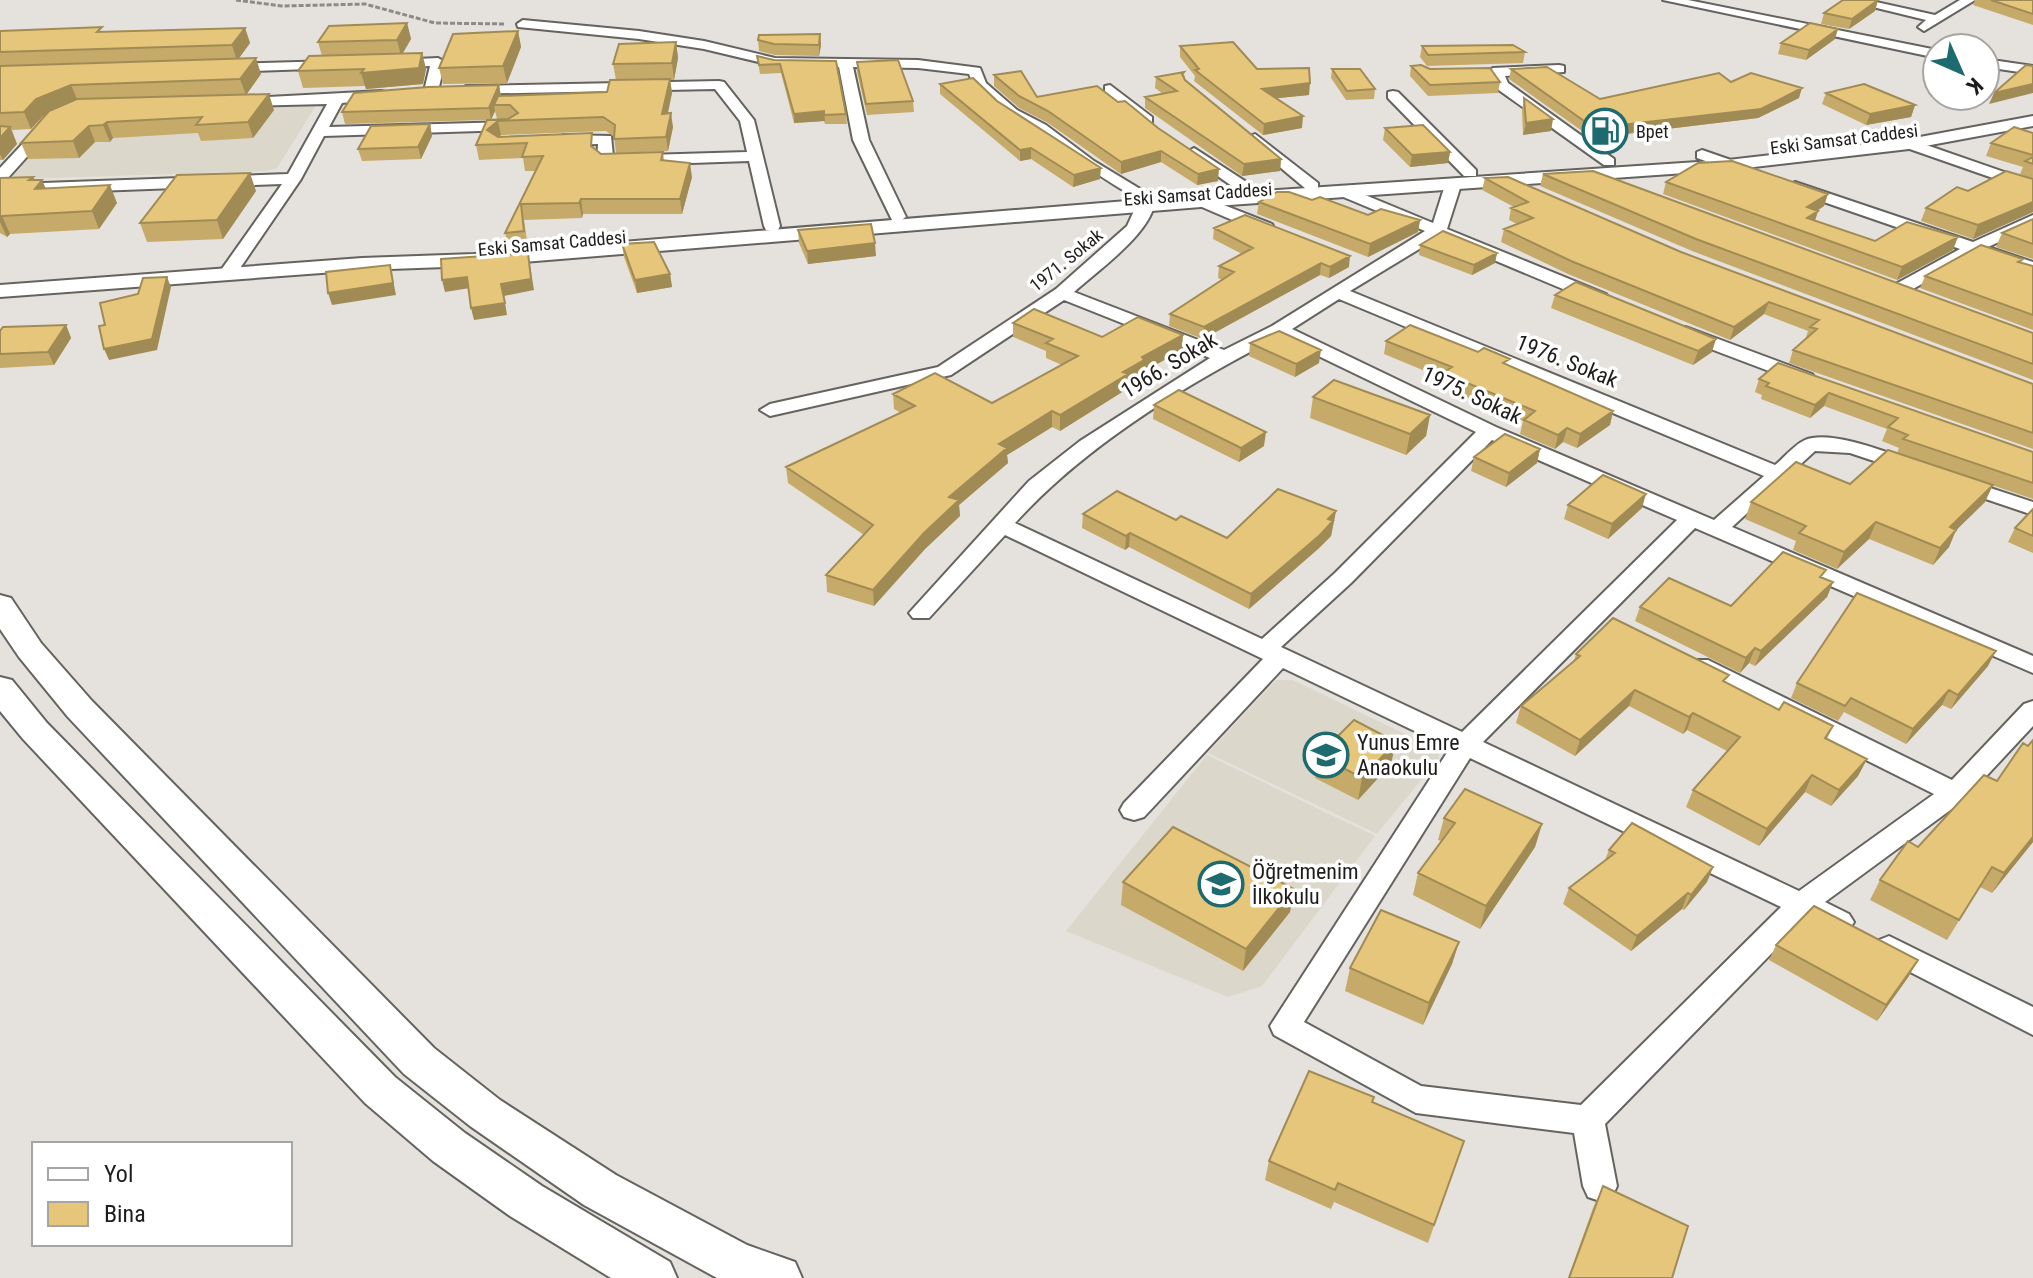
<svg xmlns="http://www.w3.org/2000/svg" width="2033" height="1278" font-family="'Roboto Condensed',sans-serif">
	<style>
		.built { fill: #dcd7cb }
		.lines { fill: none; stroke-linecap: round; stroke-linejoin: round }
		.minor-casing { stroke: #65635f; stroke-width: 4 }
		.tertiary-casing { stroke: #65635f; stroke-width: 4 }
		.secondary-casing { stroke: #65635f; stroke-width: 4 }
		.path { stroke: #8d8a87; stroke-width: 3; stroke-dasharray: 5 2; stroke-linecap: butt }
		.minor { fill: #fff; fill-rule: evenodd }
		.tertiary { fill: #fff; fill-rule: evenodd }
		.secondary { fill: #fff; fill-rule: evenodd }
		.wall { fill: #c6aa69; fill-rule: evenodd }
		.shaded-wall { fill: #a18b55 }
		.building { fill: #e6c67a; stroke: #a18b55; stroke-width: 2 }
		.labels { text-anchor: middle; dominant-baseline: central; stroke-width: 7; stroke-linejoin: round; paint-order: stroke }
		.far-poi-label { font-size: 18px; fill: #1e1d1b; stroke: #fff; text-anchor: start }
		.far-street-label { font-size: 18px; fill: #1e1d1b; stroke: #fff }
		.street-label { font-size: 22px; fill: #1e1d1b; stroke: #fff }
		.poi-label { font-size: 22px; fill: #1e1d1b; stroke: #fff; text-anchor: start }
	</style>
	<rect width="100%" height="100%" fill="#e5e2dd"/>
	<!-- built -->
	<path class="built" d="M 317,104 L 277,168 L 267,171 L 18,179 L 12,176 L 70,114 L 85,111 Z
		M 1276,680 L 1293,680 L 1438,750 L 1439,758 L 1377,834 L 1208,753 Z
		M 1207,755 L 1375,836 L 1262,986 L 1228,997 L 1066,931 Z"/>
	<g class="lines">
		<!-- minor casing -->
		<g class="minor-casing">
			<path id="minor" d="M 1663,0 L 1688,0 L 1937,50 L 1937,58 Z
				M 1844,0 L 1867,0 L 1935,15 L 1960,0 L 1975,0 L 1924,31 L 1918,27 L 1926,20 Z
				M 523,20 L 639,31 L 704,41 L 775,58 L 918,60 L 980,68 L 986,83 L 1017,110 L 1046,125 L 1094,161 L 1155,198 C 1155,231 1097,271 1074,292 L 1224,350 L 1272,326 L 1425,231 L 1341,196 L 1341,190 L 1353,190 L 1433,223 L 1445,185 L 1447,182 L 1459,182 L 1461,185 L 1447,229 L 1606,294 L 1609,298 L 1606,302 L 1594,302 L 1439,237 L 1350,291 L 1775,465 C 1784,458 1794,445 1805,440 C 1831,429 1891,454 1917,463 L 1920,467 L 1910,473 L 1850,453 L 1815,451 L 1732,527 L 2033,656 L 2033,673 L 1695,528 L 1483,742 L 1799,891 L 1934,794 L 1690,672 L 1687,666 L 1690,660 L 1708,660 L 1952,780 L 2024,704 L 2033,701 L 2033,726 L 1964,800 L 1825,902 L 1849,914 L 1854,922 L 1849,930 L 1839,933 L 1805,919 L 1605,1124 L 1617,1186 L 1612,1197 L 1600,1201 L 1588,1197 L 1583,1186 L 1574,1133 L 1416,1113 L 1274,1035 L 1270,1026 L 1450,748 L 1283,668 L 1144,817 L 1134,820 L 1124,817 L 1120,810 L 1124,803 L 1263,659 L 1005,535 L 929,618 L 913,618 L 909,613 L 1029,481 L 1080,441 L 1210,358 L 1064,300 L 951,375 L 770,416 L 760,410 L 770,404 L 938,367 L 1056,289 L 1127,226 L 1139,200 C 1104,179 1072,158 1039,134 C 1015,116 980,106 969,74 L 918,68 L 853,67 L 869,140 L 906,217 L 898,222 L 892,220 L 853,140 L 839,67 L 775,66 L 704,49 L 639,39 L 518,27 L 517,24 ZM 1339,299 L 1764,476 L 1714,520 L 1496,427 L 1292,329 ZM 1279,337 L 1476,432 L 1335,573 L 1262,639 L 1015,523 C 1086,445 1186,384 1279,337 ZM 1492,440 L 1677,520 L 1462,732 L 1281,647 L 1351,583 ZM 1470,758 L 1781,907 L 1581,1105 L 1421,1086 L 1304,1022 Z
				M 438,58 L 445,62 L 438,91 L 431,95 L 424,91 L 430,66 L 394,68 L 387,64 L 394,60 Z
				M 1985,59 L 2033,66 L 2033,74 L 1985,67 Z
				M 333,61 L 338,62 L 338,68 L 226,72 L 219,68 L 226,64 Z
				M 1559,65 L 1564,66 L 1564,72 L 1505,76 L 1508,83 L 1614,159 L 1614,165 L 1604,165 L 1496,88 L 1494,80 L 1486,72 L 1493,68 Z
				M 719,81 L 724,82 L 754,120 L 780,226 L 778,230 L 766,230 L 764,226 L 749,161 L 605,166 L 597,161 L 598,144 L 563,145 L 555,140 L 563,135 L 611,136 L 613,156 L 747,152 L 740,121 L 715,89 L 466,94 L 459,90 L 466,86 Z
				M 1110,85 L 1152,117 L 1152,123 L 1142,123 L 1105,92 L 1105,86 Z
				M 381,91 L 386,92 L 386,98 L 342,103 L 329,127 L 511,122 L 518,126 L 511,130 L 324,136 L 301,179 L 234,277 L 222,277 L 219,273 L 282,184 L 16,194 L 8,189 L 16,184 L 288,174 L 327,104 L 238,106 L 233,105 L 233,99 Z
				M 1393,91 L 1398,92 L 1476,170 L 1476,176 L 1464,176 L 1388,98 L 1388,92 Z
				M 47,122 L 52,123 L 52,129 L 6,180 L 0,182 L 0,168 L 42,123 Z
				M 1255,134 L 1318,183 L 1318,189 L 1306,189 L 1250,142 L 1250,136 Z
				M 1909,139 L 2033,182 L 2033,192 L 1904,147 L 1901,144 Z
				M 1194,148 L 1254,187 L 1254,193 L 1242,193 L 1189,156 L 1186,153 Z
				M 1702,150 L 1751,167 L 1753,170 L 1745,175 L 1697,158 L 1697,152 Z
				M 1795,182 L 1973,242 L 2033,215 L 2033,226 L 1988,247 L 2033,262 L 2033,273 L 1975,254 L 1904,294 L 1892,294 L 1889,290 L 1892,286 L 1960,249 L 1789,190 L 1787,187 Z
				M 1201,196 L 1272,224 L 1274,228 L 1266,233 L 1260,232 L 1195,204 L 1193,201 Z
				M 1686,327 L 1812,374 L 1815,378 L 1805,384 L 1798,382 L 1679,337 L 1677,333 L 1679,329 Z
				M 1960,478 L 2033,502 L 2033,515 L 1953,488 L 1949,484 L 1953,480 Z
				M 1889,936 L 2033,1007 L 2033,1035 L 1879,956 L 1874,948 L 1879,940 Z"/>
		</g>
		<!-- tertiary casing -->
		<g class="tertiary-casing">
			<path id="tertiary" d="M 2033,116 L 2033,126 L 1909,149 L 1728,170 L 1201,207 L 474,266 L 362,270 L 0,297 L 0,285 L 362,258 L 474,254 L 1201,195 L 1728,160 L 1909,139 Z"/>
		</g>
		<!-- secondary casing -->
		<g class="secondary-casing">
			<path id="secondary" d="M 0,595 L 11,598 L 41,643 L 92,701 L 434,1048 L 500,1100 L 616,1175 L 747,1245 L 795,1262 L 802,1278 L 717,1278 L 584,1205 L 470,1126 L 404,1074 L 68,717 L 19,657 L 0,629 Z
				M 0,677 L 12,680 L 47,723 L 395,1077 L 465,1133 L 542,1186 L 670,1262 L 677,1278 L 611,1278 L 510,1216 L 433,1161 L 365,1103 L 23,739 L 0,711 Z"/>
		</g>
		<!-- path -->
		<path class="path" d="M 236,0 L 282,6 L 365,4 L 435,23 L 506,24"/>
		<!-- minor -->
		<use href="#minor" class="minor"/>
		<!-- tertiary -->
		<use href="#tertiary" class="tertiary"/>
		<!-- secondary -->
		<use href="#secondary" class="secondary"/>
	</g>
	<!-- wall -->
	<path class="wall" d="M 1878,0 L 1875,11 L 1849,29 L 1821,24 L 1824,13 Z
		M 1975,0 L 2033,0 L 2033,25 L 1973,5 Z
		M 407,23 L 411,39 L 403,53 L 422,53 L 426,69 L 423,84 L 366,89 L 365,86 L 303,88 L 298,71 L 322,56 L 318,42 Z
		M 245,28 L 250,43 L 239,58 L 261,74 L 246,95 L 274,110 L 253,138 L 201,141 L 198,133 L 113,138 L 110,142 L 95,142 L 79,158 L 28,159 L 21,143 L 47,115 L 43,116 L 31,129 L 12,130 L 17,144 L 3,160 L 0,160 L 0,31 L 104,32 Z
		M 518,31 L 521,47 L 507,83 L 443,84 L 439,68 Z
		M 820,34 L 821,45 L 819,56 L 775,55 L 759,51 L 758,40 Z
		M 1835,39 L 1806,60 L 1778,54 L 1781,43 Z
		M 676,42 L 678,58 L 674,80 L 670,80 L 672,93 L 667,113 L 673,127 L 668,151 L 616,153 L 614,137 L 606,131 L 501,135 L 499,137 L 595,149 L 601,154 L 663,152 L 664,160 L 692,177 L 682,214 L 583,214 L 582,218 L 524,220 L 528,247 L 509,248 L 505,233 L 535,171 L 525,171 L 523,158 L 479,160 L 476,145 L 487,120 L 345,124 L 342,112 L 499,85 L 501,96 L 607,92 L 616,80 L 613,64 ZM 495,111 L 497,119 L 491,119 Z
		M 1180,46 L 1257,69 L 1309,95 L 1276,98 L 1302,128 L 1263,135 L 1194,81 L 1195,76 L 1180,57 Z
		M 1422,46 L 1525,52 L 1523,63 L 1427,66 L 1420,57 Z
		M 757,56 L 774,60 L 846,114 L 847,124 L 825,124 L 824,121 L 794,123 L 781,73 L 760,74 Z
		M 857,62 L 913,101 L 914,112 L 867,115 L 857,72 Z
		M 1411,66 L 1500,82 L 1498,93 L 1428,96 L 1410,76 Z
		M 1332,69 L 1375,89 L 1374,99 L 1346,100 L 1331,78 Z
		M 1511,69 L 1600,99 L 1731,82 L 1799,98 L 1758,118 L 1592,138 L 1509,79 Z
		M 1184,72 L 1185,80 L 1281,159 L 1280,171 L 1242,176 L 1145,108 L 1145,97 L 1163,94 L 1155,88 L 1156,77 Z
		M 994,75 L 1037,97 L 1097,86 L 1218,181 L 1197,185 L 1161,162 L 1121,174 L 1048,123 L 1019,108 L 994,86 Z
		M 940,84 L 1100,179 L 1073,187 L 1031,159 L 1020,161 L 940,94 Z
		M 1826,93 L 1915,105 L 1911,117 L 1866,125 L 1822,104 Z
		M 1524,98 L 1551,131 L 1523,135 L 1522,110 Z
		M 430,124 L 432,136 L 421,159 L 362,161 L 358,149 Z
		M 1385,128 L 1450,152 L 1448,163 L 1410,167 L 1383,140 Z
		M 2033,133 L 2033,212 L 1973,239 L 1921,221 L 1926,208 L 1968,191 L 2032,179 L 2020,174 L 2023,167 L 1986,156 L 1991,143 Z
		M 1543,174 L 2033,333 L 2033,380 L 1692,251 L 1540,186 Z
		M 33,177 L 35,180 L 46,188 L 117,203 L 99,229 L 10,234 L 7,237 L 0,233 L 0,178 Z
		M 1485,178 L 2033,384 L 2033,449 L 1789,363 L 1793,350 L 1805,340 L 1808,331 L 1764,314 L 1730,340 L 1568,274 L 1501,242 L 1504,229 L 1517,224 L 1509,220 L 1511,208 L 1514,207 L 1482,190 Z
		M 1666,182 L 1824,206 L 1817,211 L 1818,211 L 1815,221 L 1875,241 L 1953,250 L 1897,280 L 1663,194 Z
		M 256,191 L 223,239 L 147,242 L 140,223 Z
		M 1312,200 L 1368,215 L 1420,220 L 1418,232 L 1368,257 L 1257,214 L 1259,202 Z
		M 2033,219 L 2033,259 L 1996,247 L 2002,233 Z
		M 1214,228 L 1349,267 L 1329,278 L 1320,275 L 1203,339 L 1169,326 L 1170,314 L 1222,280 L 1218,278 L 1219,266 L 1242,254 L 1213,239 Z
		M 798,230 L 876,256 L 808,264 L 799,243 Z
		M 622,244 L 670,274 L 672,287 L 637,293 L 624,257 Z
		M 1420,245 L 1497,253 L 1495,263 L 1472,275 L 1419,255 Z
		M 2023,259 L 2021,263 L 2033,266 L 2033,330 L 1920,288 L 1925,276 Z
		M 1555,295 L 1712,352 L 1693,365 L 1551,308 Z
		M 1013,323 L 1182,350 L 1143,372 L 1143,375 L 1127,384 L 1127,389 L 1060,431 L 1052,427 L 1007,455 L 1008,463 L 959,505 L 960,516 L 925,549 L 874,606 L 827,592 L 826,575 L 864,535 L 788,483 L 786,467 L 901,413 L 894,409 L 893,394 L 992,403 L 1062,365 L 1046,358 L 1046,351 L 1013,337 Z
		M 66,325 L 71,338 L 54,365 L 0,368 L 0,331 Z
		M 1386,341 L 1508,366 L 1613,411 L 1610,425 L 1577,448 L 1563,442 L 1555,449 L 1520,434 L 1523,421 L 1440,386 L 1442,378 L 1384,354 Z
		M 1250,343 L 1319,363 L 1295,377 L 1249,356 Z
		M 1778,363 L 2033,452 L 2033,499 L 1897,453 L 1899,448 L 1882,441 L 1887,429 L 1824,406 L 1810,418 L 1761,399 L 1762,395 L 1755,392 L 1759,379 Z
		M 1313,397 L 1430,415 L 1426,436 L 1406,455 L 1310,418 Z
		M 1154,405 L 1264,446 L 1239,462 L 1153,419 Z
		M 1540,449 L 1537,463 L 1506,487 L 1471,471 L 1474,457 Z
		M 1850,484 L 1985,502 L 1956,530 L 1949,547 L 1933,565 L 1869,539 L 1837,569 L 1793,550 L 1796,541 L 1745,519 L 1751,502 Z
		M 1568,505 L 1642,508 L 1608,539 L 1564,519 Z
		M 2033,509 L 2033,553 L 2008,542 L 2015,528 Z
		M 1336,511 L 1331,536 L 1318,549 L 1249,609 L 1129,547 L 1125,550 L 1082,528 L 1083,514 L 1176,520 L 1227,538 Z
		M 1823,578 L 1833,582 L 1827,597 L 1755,666 L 1749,663 L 1740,673 L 1635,621 L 1640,607 L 1731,606 Z
		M 1576,654 L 1726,683 L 1779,710 L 1833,726 L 1827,739 L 1867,759 L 1858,776 L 1831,806 L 1805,792 L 1759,846 L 1686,807 L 1693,790 L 1727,751 L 1687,730 L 1683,734 L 1629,706 L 1575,756 L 1516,723 L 1521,706 L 1574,661 Z
		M 1988,666 L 1951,709 L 1942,705 L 1906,744 L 1844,712 L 1838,721 L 1791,698 L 1797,683 Z
		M 2033,740 L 2033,842 L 1992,893 L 1980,887 L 1947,940 L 1870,900 L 1880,880 L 1997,781 Z
		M 1319,755 L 1391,764 L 1358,800 L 1315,778 Z
		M 1444,818 L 1542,824 L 1535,847 L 1480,929 L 1413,895 L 1418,873 L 1441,841 L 1438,840 Z
		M 1609,850 L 1713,867 L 1707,882 L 1684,910 L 1682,909 L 1631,951 L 1563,904 L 1569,888 L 1605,860 Z
		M 1123,882 L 1294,889 L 1290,912 L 1243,971 L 1121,905 Z
		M 1459,942 L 1452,964 L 1423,1025 L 1345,991 L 1350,968 Z
		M 1776,945 L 1909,976 L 1877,1021 L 1769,960 Z
		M 1372,1103 L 1464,1141 L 1428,1243 L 1334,1202 L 1331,1209 L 1265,1180 L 1269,1161 Z
		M 1603,1186 L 1672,1278 L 1568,1278 L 1593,1208 Z"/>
	<!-- shaded-wall -->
	<path class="shaded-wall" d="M 1878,0 L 1875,11 L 1849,29 L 1852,19 Z
		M 407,23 L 411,39 L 401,56 L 397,40 Z
		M 245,28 L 250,43 L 237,61 L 232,45 Z
		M 1838,29 L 1835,39 L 1806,60 L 1809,50 Z
		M 518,31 L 521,47 L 507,83 L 503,66 Z
		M 820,34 L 821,45 L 819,56 L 819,45 Z
		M 676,42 L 678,58 L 674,80 L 672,63 Z
		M 422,53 L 426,69 L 423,84 L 366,89 L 361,73 Z
		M 256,58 L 261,74 L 246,95 L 240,79 Z
		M 670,79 L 672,93 L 665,128 L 662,114 Z
		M 1310,83 L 1309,95 L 1260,100 L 1262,89 Z
		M 2033,84 L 2033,93 L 1989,104 L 1994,93 Z
		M 71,85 L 78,101 L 43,116 L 31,129 L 24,112 L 36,99 Z
		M 499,85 L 501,97 L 494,105 L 495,111 L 491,120 L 489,108 Z
		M 1802,88 L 1799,98 L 1758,118 L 1592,138 L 1594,128 Z
		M 269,94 L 274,110 L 253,138 L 248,122 Z
		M 1915,105 L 1911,117 L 1866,125 L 1870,114 Z
		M 824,111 L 825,121 L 794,123 L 794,114 Z
		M 671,113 L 673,127 L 668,151 L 666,137 Z
		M 1303,116 L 1302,128 L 1263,135 L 1264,124 Z
		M 1553,119 L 1551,131 L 1523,135 L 1526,123 Z
		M 498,121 L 501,135 L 490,144 L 487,130 Z
		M 107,122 L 113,138 L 110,142 L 103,125 Z
		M 430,124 L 432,136 L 421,159 L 418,147 Z
		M 89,126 L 95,142 L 79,158 L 73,141 Z
		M 10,127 L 17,144 L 3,160 L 0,154 L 0,138 Z
		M 1031,148 L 1031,159 L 1020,161 L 1020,150 Z
		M 1161,151 L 1161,162 L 1121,174 L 1121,162 Z
		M 1450,152 L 1448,163 L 1410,167 L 1412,155 Z
		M 1281,159 L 1280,171 L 1242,176 L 1244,164 Z
		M 690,163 L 692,177 L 682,214 L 680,199 Z
		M 1101,168 L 1100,179 L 1073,187 L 1074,175 Z
		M 1219,169 L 1218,181 L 1197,185 L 1198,174 Z
		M 250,173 L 256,191 L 223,239 L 217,220 Z
		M 33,177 L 37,186 L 42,180 L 50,198 L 43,207 L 29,180 Z
		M 110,185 L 117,203 L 99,229 L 92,211 Z
		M 1828,194 L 1824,206 L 1803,220 L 1807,207 Z
		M 581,199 L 583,214 L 582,218 L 579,203 Z
		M 2033,202 L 2033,212 L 1973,239 L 1978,225 Z
		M 1818,211 L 1814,223 L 1807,218 Z
		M 2,216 L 10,234 L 7,237 L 0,222 L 0,217 Z
		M 1420,220 L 1418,232 L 1368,257 L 1370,244 Z
		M 1958,237 L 1953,250 L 1897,280 L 1902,267 Z
		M 875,243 L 876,256 L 808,264 L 807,251 Z
		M 528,253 L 534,290 L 504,296 L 507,315 L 474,320 L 471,308 L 501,284 Z
		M 1497,253 L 1495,263 L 1472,275 L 1474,265 Z
		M 1350,256 L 1349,267 L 1329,278 L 1330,267 Z
		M 1321,263 L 1320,275 L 1203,339 L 1204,327 Z
		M 390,265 L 396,295 L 332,305 L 328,293 Z
		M 670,274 L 672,287 L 637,293 L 635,280 Z
		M 167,277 L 171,287 L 157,350 L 109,360 L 104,349 Z
		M 467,277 L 470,288 L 445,292 L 442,280 Z
		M 1769,302 L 1764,314 L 1730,340 L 1734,327 Z
		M 66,325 L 71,338 L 54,365 L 48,352 Z
		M 1183,335 L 1182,350 L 1143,372 L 1143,375 L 1127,384 L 1127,389 L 1060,431 L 1060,415 L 1142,357 Z
		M 1716,339 L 1712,352 L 1693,365 L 1698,351 Z
		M 1321,350 L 1319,363 L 1295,377 L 1296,364 Z
		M 1829,393 L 1824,406 L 1810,418 L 1815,405 Z
		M 1052,411 L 1052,427 L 1007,455 L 1008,463 L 959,505 L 960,516 L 925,549 L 874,606 L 873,590 L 949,497 L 999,444 Z
		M 1613,411 L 1610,425 L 1577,448 L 1580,434 Z
		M 1430,415 L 1426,436 L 1406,455 L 1410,434 Z
		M 1567,428 L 1563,442 L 1555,449 L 1558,435 Z
		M 1266,432 L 1264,446 L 1239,462 L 1241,448 Z
		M 1540,449 L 1537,463 L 1506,487 L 1509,473 Z
		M 1993,485 L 1985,502 L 1942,544 L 1950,527 Z
		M 1646,494 L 1642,508 L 1608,539 L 1612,524 Z
		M 1336,511 L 1331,536 L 1318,549 L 1249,609 L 1251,594 Z
		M 1876,522 L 1869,539 L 1837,569 L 1844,552 Z
		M 1956,530 L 1949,547 L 1933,565 L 1940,548 Z
		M 1130,533 L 1129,547 L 1125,550 L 1126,536 Z
		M 1833,582 L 1827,597 L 1755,666 L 1761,651 Z
		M 1755,648 L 1749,663 L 1740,673 L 1746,658 Z
		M 1996,651 L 1988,666 L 1951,709 L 1958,695 Z
		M 1635,690 L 1629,706 L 1575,756 L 1580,740 Z
		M 1949,690 L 1942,705 L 1906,744 L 1913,729 Z
		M 1693,713 L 1687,730 L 1683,734 L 1689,717 Z
		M 1396,742 L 1391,764 L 1358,800 L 1362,778 Z
		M 1867,759 L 1858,776 L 1831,806 L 1839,790 Z
		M 1812,775 L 1805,792 L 1759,846 L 1767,829 Z
		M 1542,824 L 1535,847 L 1480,929 L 1486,906 Z
		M 2033,837 L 2033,842 L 1992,893 L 2004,873 Z
		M 1713,867 L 1707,882 L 1684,910 L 1691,895 Z
		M 1294,889 L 1290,912 L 1243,971 L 1246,949 Z
		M 1688,893 L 1682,909 L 1631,951 L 1637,936 Z
		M 1459,942 L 1452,964 L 1423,1025 L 1429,1003 Z
		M 1918,960 L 1909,976 L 1877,1021 L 1886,1005 Z"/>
	<!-- building -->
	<path class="building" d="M 1843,0 L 1878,0 L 1852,19 L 1824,13 Z
		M 1991,0 L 2033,0 L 2033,14 Z
		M 407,23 L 397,40 L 318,42 L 329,26 Z
		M 1810,23 L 1838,29 L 1809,50 L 1781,43 Z
		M 102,27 L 97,32 L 245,28 L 232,45 L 0,52 L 0,31 Z
		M 518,31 L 503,66 L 439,68 L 453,34 Z
		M 820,34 L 819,45 L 774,44 L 758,40 L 759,35 Z
		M 676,42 L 672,63 L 613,64 L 619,44 Z
		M 1233,42 L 1257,69 L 1309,68 L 1310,83 L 1262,89 L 1303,116 L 1264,124 L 1195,70 L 1199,69 L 1180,46 Z
		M 1513,45 L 1525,52 L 1428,55 L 1422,46 Z
		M 422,53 L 419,68 L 361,73 L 364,69 L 298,71 L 309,56 Z
		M 757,56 L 774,60 L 836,61 L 846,114 L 824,115 L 824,111 L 794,114 L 780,64 L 759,65 Z
		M 256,58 L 240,79 L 71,85 L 36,99 L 24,112 L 0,113 L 0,66 Z
		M 898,60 L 913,101 L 866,104 L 857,62 Z
		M 1421,65 L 1430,69 L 1490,68 L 1500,82 L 1430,85 L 1411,66 Z
		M 2026,65 L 2033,66 L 2033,84 L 1994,93 Z
		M 1547,67 L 1600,99 L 1719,73 L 1731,82 L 1751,73 L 1802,88 L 1761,109 L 1594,128 L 1511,69 Z
		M 1332,69 L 1360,69 L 1375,89 L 1347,91 Z
		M 1021,71 L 1037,97 L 1097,86 L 1118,102 L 1125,101 L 1158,128 L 1219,169 L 1198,174 L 1161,151 L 1121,162 L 1048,111 L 1019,96 L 994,75 Z
		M 1184,72 L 1182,74 L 1185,80 L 1281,159 L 1244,164 L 1145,97 L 1177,91 L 1156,77 Z
		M 973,78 L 997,101 L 1101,168 L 1074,175 L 1031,148 L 1020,150 L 940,84 Z
		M 670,79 L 662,114 L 671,113 L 666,137 L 614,139 L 615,125 L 603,117 L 498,121 L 487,130 L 498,137 L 592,133 L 591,146 L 601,154 L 663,152 L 661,160 L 690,163 L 680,199 L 581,199 L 579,203 L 521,204 L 524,231 L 505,233 L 543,156 L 522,157 L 527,143 L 476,145 L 487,120 L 508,119 L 518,113 L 510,105 L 494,105 L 498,96 L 607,92 L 610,80 Z
		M 1864,84 L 1915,105 L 1870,114 L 1826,93 Z
		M 499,85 L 489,108 L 342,112 L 354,93 L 428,87 Z
		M 269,94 L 248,122 L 196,125 L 202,117 L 107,122 L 103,125 L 89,126 L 73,141 L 21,143 L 49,111 L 77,99 Z
		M 1524,98 L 1553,119 L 1526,123 Z
		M 430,124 L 418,147 L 358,149 L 371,126 Z
		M 1423,125 L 1450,152 L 1412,155 L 1385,128 Z
		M 0,126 L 10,127 L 0,138 Z
		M 2014,127 L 2033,133 L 2033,155 L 1991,143 Z
		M 2033,157 L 2033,164 L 2025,161 Z
		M 1732,161 L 1828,194 L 1807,207 L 1818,211 L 1807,218 L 1875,241 L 1907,222 L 1958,237 L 1902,267 L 1666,182 L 1698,163 Z
		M 1593,171 L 2033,333 L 2033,364 L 1696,239 L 1543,174 Z
		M 2006,171 L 2033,179 L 2033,202 L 1978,225 L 1926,208 L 1957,187 L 1968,191 Z
		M 250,173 L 217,220 L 140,223 L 177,175 Z
		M 33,177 L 29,180 L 42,180 L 35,189 L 110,185 L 92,211 L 2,216 L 0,217 L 0,178 Z
		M 1508,177 L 1681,252 L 2033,384 L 2033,433 L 1793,350 L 1817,329 L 1810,327 L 1819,320 L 1769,302 L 1734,327 L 1571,261 L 1504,229 L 1533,218 L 1511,208 L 1528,202 L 1485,178 Z
		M 1277,192 L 1289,192 L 1312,200 L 1320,197 L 1368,215 L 1381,209 L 1420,220 L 1370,244 L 1259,202 Z
		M 1245,215 L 1350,256 L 1330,267 L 1321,263 L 1204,327 L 1170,314 L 1234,272 L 1219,266 L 1253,248 L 1214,228 Z
		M 2033,219 L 2033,244 L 2002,233 Z
		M 871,224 L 875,243 L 807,251 L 798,230 Z
		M 1443,231 L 1497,253 L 1474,265 L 1420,245 Z
		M 654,242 L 670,274 L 635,280 L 622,244 Z
		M 1981,245 L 2023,259 L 2018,262 L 2033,266 L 2033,315 L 1925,276 Z
		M 528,253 L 531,279 L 501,284 L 505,303 L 471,308 L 467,277 L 442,280 L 441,259 Z
		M 390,265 L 393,283 L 328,293 L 326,272 Z
		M 167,277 L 152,339 L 104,349 L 99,326 L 105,325 L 100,303 L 138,294 L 143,278 Z
		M 1576,282 L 1716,339 L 1698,351 L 1555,295 Z
		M 1034,309 L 1102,337 L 1138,317 L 1183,335 L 1142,357 L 1144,360 L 1123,372 L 1128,374 L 1060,415 L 1052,411 L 999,444 L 1007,448 L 949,497 L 959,500 L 924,533 L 873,590 L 826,575 L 873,525 L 786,467 L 915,406 L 893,394 L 935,373 L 992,403 L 1078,356 L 1046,343 L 1053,339 L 1013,323 Z
		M 66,325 L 48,352 L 0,354 L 0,331 L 3,327 Z
		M 1410,325 L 1478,352 L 1484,348 L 1510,359 L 1503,363 L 1613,411 L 1580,434 L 1567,428 L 1558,435 L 1524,420 L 1535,411 L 1443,373 L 1452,367 L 1386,341 Z
		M 1279,331 L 1321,350 L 1296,364 L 1250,343 Z
		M 1778,363 L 2033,452 L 2033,483 L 1903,439 L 1908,435 L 1888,427 L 1898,418 L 1829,393 L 1815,405 L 1766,386 L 1769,383 L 1759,379 Z
		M 1334,380 L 1430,415 L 1410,434 L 1313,397 Z
		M 1179,390 L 1266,432 L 1241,448 L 1154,405 Z
		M 1505,434 L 1540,449 L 1509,473 L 1474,457 Z
		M 1888,450 L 1993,485 L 1950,527 L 1956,530 L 1940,548 L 1876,522 L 1844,552 L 1799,533 L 1806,526 L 1751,502 L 1796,462 L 1850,484 Z
		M 1603,475 L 1646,494 L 1612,524 L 1568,505 Z
		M 1278,489 L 1336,511 L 1328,519 L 1333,521 L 1320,535 L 1251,594 L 1130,533 L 1126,536 L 1083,514 L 1117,491 L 1176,520 L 1181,516 L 1227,538 Z
		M 2033,509 L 2033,536 L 2015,528 Z
		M 1783,552 L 1826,570 L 1820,577 L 1833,582 L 1761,651 L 1755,648 L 1746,658 L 1640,607 L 1669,578 L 1731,606 Z
		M 1857,593 L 1996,651 L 1958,695 L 1949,690 L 1913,729 L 1851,698 L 1845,706 L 1797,683 Z
		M 1613,618 L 1729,675 L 1723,681 L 1779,710 L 1784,702 L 1833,726 L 1825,738 L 1867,759 L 1839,790 L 1812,775 L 1767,829 L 1693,790 L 1740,737 L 1693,713 L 1689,717 L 1635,690 L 1580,740 L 1521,706 L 1580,656 L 1576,654 Z
		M 1354,720 L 1396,742 L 1362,778 L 1319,755 Z
		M 2033,740 L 2033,837 L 2004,873 L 1992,867 L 1959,920 L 1880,880 L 1908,841 L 1918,847 L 1984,775 L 1997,781 L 2023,743 L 2028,746 Z
		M 1465,789 L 1542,824 L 1486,906 L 1418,873 L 1455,823 L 1444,818 Z
		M 1632,823 L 1713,867 L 1691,895 L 1688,893 L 1637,936 L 1569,888 L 1615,853 L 1609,850 Z
		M 1173,827 L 1294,889 L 1246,949 L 1123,882 Z
		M 1814,906 L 1918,960 L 1886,1005 L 1776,945 Z
		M 1381,910 L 1459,942 L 1429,1003 L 1350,968 Z
		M 1309,1071 L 1374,1097 L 1372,1102 L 1464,1141 L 1434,1225 L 1338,1183 L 1335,1190 L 1269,1161 Z
		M 1603,1186 L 1688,1226 L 1672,1278 L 1569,1278 Z"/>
	<!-- icons -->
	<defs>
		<g id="fuel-ring" transform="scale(2.3)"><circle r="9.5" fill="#fff" stroke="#1e6b6f" stroke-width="1.5"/><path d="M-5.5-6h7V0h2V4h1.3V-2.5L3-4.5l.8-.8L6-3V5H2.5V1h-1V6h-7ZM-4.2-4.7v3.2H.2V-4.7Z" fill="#1e6b6f"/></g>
		<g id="school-ring" transform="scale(2.3)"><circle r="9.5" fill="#fff" stroke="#1e6b6f" stroke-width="1.5"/><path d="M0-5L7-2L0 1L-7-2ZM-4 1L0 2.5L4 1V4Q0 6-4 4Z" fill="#1e6b6f"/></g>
	</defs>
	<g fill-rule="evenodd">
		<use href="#fuel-ring" x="1605" y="131"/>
		<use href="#school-ring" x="1326" y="755"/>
		<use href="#school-ring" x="1221" y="884"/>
	</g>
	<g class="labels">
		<!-- far-poi labels -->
		<g class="far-poi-label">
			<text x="1636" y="131">Bpet</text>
		</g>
		<!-- far-street labels -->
		<g class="far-street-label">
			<text transform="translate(1844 139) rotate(-7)">Eski Samsat Caddesi</text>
			<text transform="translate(1198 194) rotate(-4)">Eski Samsat Caddesi</text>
			<text transform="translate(552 243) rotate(-5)">Eski Samsat Caddesi</text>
			<text transform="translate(1066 260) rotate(-39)">1971. Sokak</text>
		</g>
		<!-- street labels -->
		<g class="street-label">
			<text transform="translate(1567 361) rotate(22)">1976. Sokak</text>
			<text transform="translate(1169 365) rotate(-31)">1966. Sokak</text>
			<text transform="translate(1472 395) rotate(25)">1975. Sokak</text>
		</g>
		<!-- poi labels -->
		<g class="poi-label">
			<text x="1357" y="742">Yunus Emre<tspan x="1357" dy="25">Anaokulu</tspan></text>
			<text x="1252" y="871">Öğretmenim<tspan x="1252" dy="25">İlkokulu</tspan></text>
		</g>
	</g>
	<!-- legend -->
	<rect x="32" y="1142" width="260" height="104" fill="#ffffff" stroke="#a5a5a4" stroke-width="2"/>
	<rect x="48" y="1168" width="40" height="12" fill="#ffffff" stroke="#a5a5a4" stroke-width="2"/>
	<text x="104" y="1182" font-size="24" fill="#1e1d1b">Yol</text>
	<rect x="48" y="1202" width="40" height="24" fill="#e6c67a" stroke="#a5a5a4" stroke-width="2"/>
	<text x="104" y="1222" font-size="24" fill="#1e1d1b">Bina</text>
	<!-- north arrow -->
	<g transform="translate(1961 72) rotate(135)"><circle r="38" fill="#ffffff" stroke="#a5a5a4" stroke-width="2"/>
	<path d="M0-6L14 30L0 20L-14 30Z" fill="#1e6b6f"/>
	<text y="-12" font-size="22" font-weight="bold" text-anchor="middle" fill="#1e1d1b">K</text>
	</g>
</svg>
